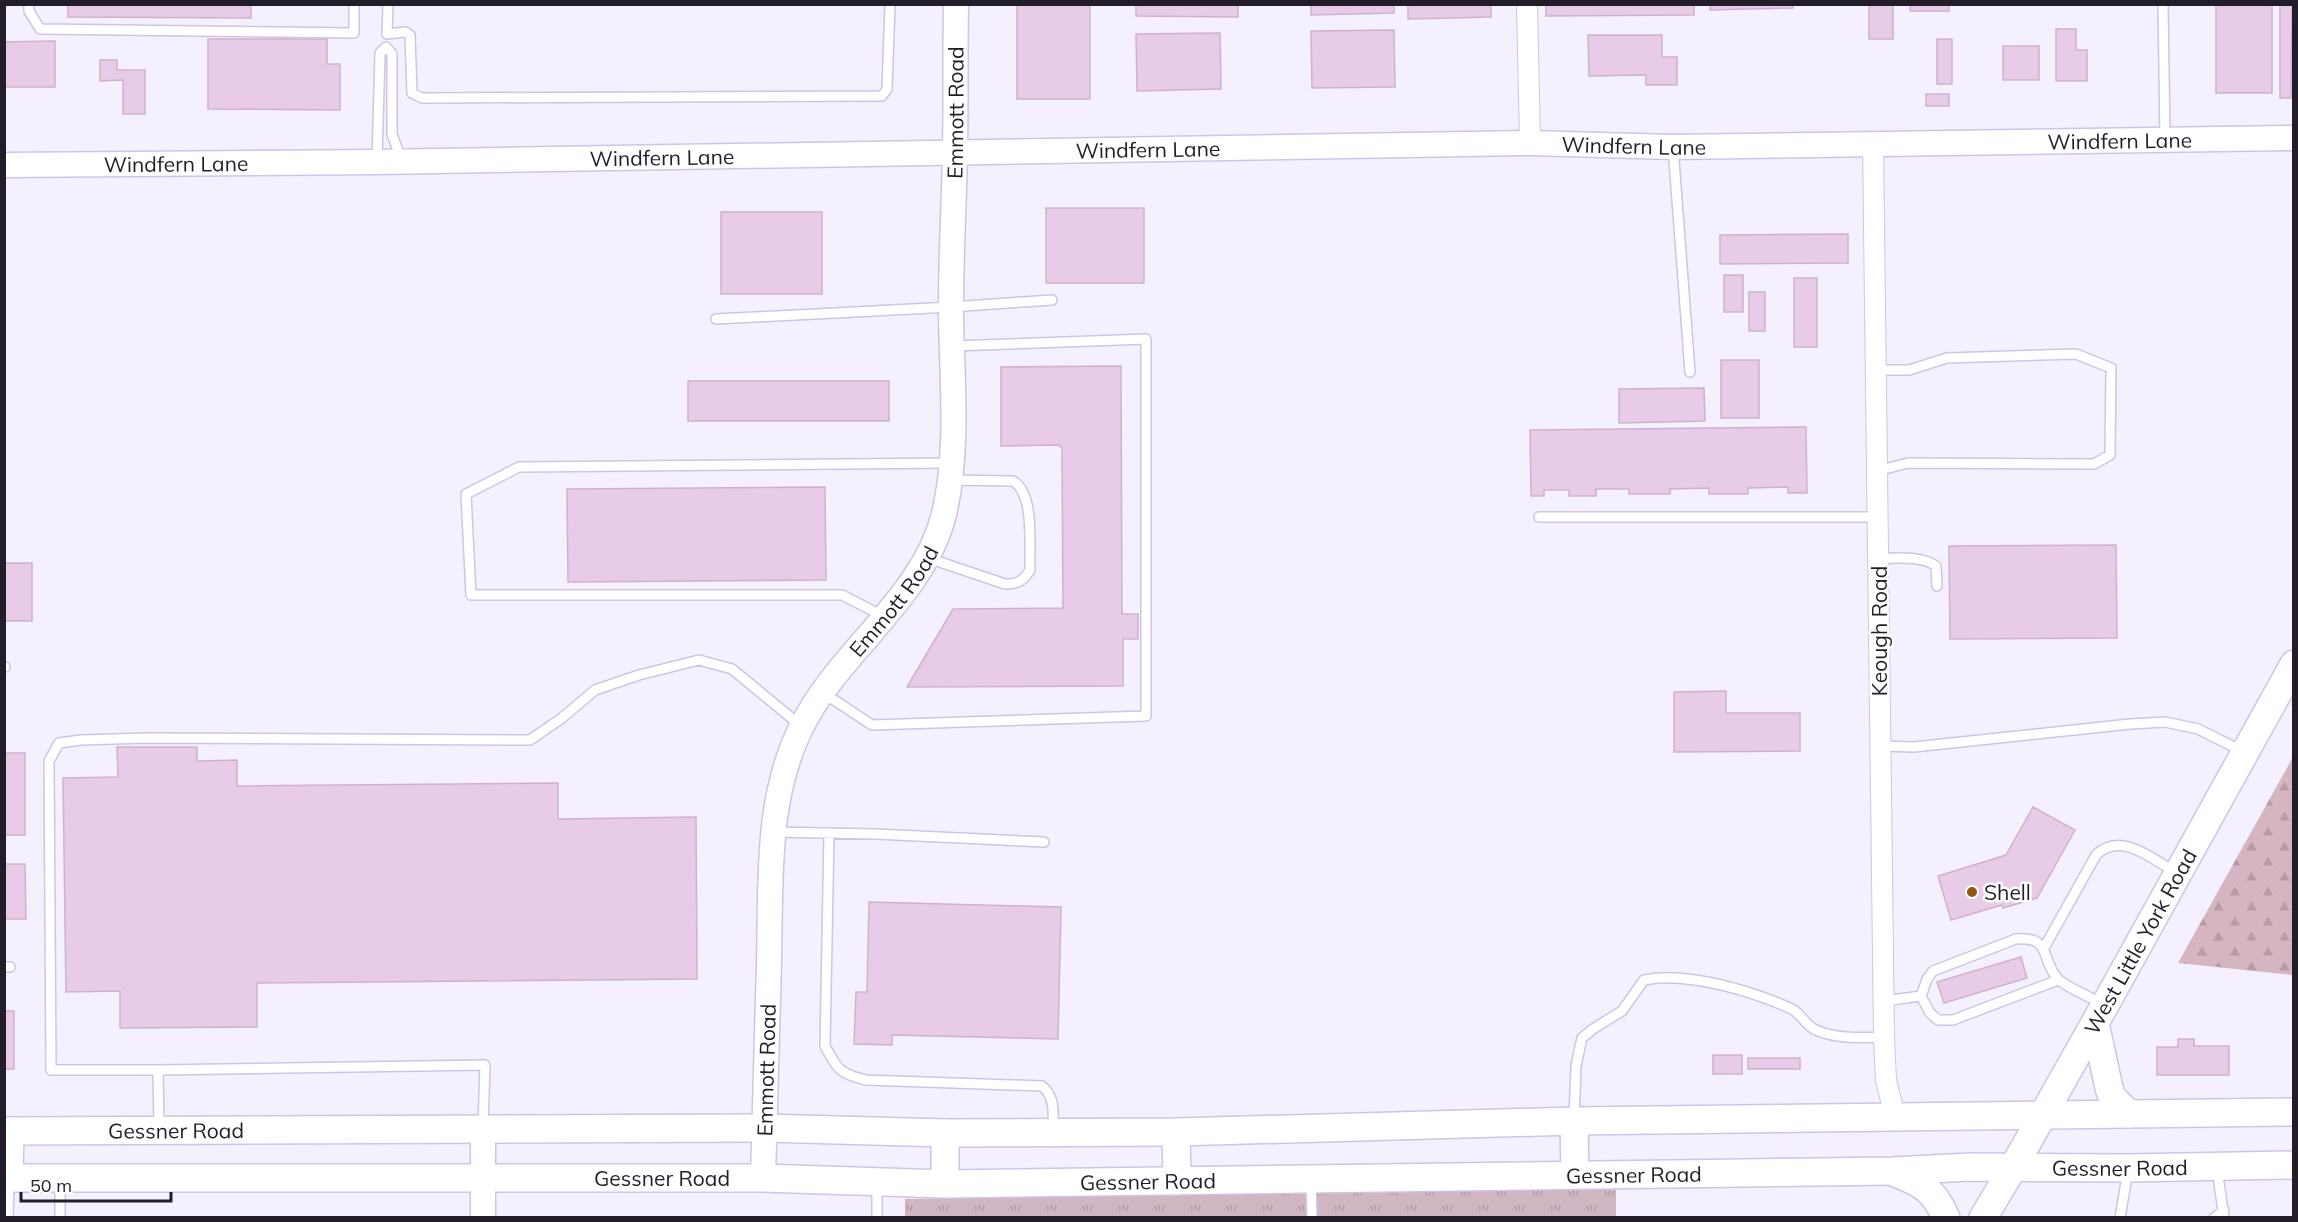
<svg xmlns="http://www.w3.org/2000/svg" width="2298" height="1222" font-family="Mulish,sans-serif">
	<style>
		.forest { fill: url(#forest-firs) }
		.park { fill: url(#park-tufts) }
		.building { fill: #e8cce7; stroke: #ceb2cd; stroke-width: 1.5 }
		.lines { fill: none; stroke-linecap: round; stroke-linejoin: round }
		.service-casing { stroke: #d0c4e5; stroke-width: 12 }
		.minor-casing { stroke: #d0c4e5; stroke-width: 22 }
		.tertiary-casing { stroke: #d0c4e5; stroke-width: 27 }
		.secondary-casing { stroke: #d0c4e5; stroke-width: 30 }
		.service { stroke: #fff; stroke-width: 9 }
		.minor { stroke: #fff; stroke-width: 20 }
		.tertiary { stroke: #fff; stroke-width: 24 }
		.secondary { stroke: #fff; stroke-width: 27 }
		.poi-dot { fill: #915714; stroke: #fff; stroke-width: 2 }
		.labels { text-anchor: middle; dominant-baseline: central; stroke-width: 5; stroke-linejoin: round; paint-order: stroke }
		.street-label { font-size: 21px; fill: #221d29; stroke: #fff }
		.poi-label { font-size: 21px; fill: #221d29; stroke: #fff; text-anchor: start }
	</style>
	<defs>
		<pattern id="forest-firs" width="22" height="20" patternUnits="userSpaceOnUse" patternTransform="scale(1.5)"><rect width="22" height="20" fill="#d5b5c2"/><path d="M5 1l3.5 6h-7zM16 11l3.5 6h-7z" fill="#b79ba7"/></pattern>
		<pattern id="park-tufts" width="24" height="20" patternUnits="userSpaceOnUse" patternTransform="scale(1.5)"><rect width="24" height="20" fill="#d0b6c1"/><path d="M3 7l-1-3M5 7V3M7 7l1-3M15 17l-1-3M17 17v-4M19 17l1-3" fill="none" stroke="#b29ca6"/></pattern>
	</defs>
	<rect width="100%" height="100%" fill="#f5f0fe"/>
	<!-- forest -->
	<path class="forest" d="M 2293,757 L 2293,975 L 2178,963 Z"/>
	<!-- park -->
	<path class="park" d="M 1616,1188 L 1616,1218 L 905,1218 L 905,1199 Z"/>
	<!-- building -->
	<path class="building" d="M 68,4 L 251,4 L 251,18 L 68,17 Z
		M 1017,4 L 1090,4 L 1090,99 L 1017,99 Z
		M 1136,4 L 1238,4 L 1238,17 L 1136,16 Z
		M 1311,4 L 1394,4 L 1394,13 L 1311,15 Z
		M 1408,4 L 1491,4 L 1491,17 L 1408,19 Z
		M 1546,4 L 1694,4 L 1694,15 L 1546,16 Z
		M 1710,4 L 1792,4 L 1793,8 L 1710,10 Z
		M 1869,4 L 1893,4 L 1893,39 L 1869,39 Z
		M 1910,4 L 1949,4 L 1949,11 L 1910,11 Z
		M 2216,4 L 2272,4 L 2272,93 L 2216,93 Z
		M 2280,4 L 2292,4 L 2291,98 L 2280,98 Z
		M 2056,29 L 2076,29 L 2076,50 L 2087,50 L 2087,81 L 2056,81 Z
		M 1394,30 L 1395,87 L 1312,88 L 1311,31 Z
		M 1220,33 L 1221,89 L 1137,91 L 1136,34 Z
		M 1588,35 L 1662,35 L 1662,57 L 1677,57 L 1677,85 L 1646,85 L 1646,75 L 1589,76 Z
		M 208,39 L 327,39 L 327,64 L 340,64 L 340,110 L 208,109 Z
		M 1937,39 L 1952,39 L 1952,84 L 1937,84 Z
		M 55,41 L 55,87 L 4,87 L 4,42 Z
		M 2003,46 L 2039,46 L 2039,80 L 2003,80 Z
		M 100,60 L 117,60 L 117,70 L 145,70 L 145,114 L 123,114 L 123,80 L 100,81 Z
		M 1926,94 L 1949,94 L 1949,106 L 1926,106 Z
		M 1046,208 L 1144,208 L 1144,283 L 1046,283 Z
		M 721,212 L 822,212 L 822,294 L 721,294 Z
		M 1848,234 L 1848,263 L 1720,264 L 1720,235 Z
		M 1724,275 L 1743,275 L 1743,312 L 1724,312 Z
		M 1794,278 L 1817,278 L 1817,347 L 1794,347 Z
		M 1749,292 L 1765,292 L 1765,331 L 1749,331 Z
		M 1721,360 L 1759,360 L 1759,418 L 1721,418 Z
		M 1121,366 L 1122,614 L 1138,614 L 1138,639 L 1123,639 L 1123,686 L 907,687 L 953,609 L 1063,608 L 1062,448 L 1058,445 L 1001,446 L 1001,367 Z
		M 688,381 L 889,381 L 889,421 L 688,421 Z
		M 1704,388 L 1705,421 L 1619,423 L 1619,389 Z
		M 1806,427 L 1807,493 L 1788,493 L 1788,487 L 1748,488 L 1748,494 L 1709,494 L 1709,488 L 1670,489 L 1670,494 L 1629,494 L 1629,489 L 1596,489 L 1596,496 L 1569,496 L 1569,490 L 1544,490 L 1544,496 L 1531,496 L 1530,430 Z
		M 825,487 L 826,580 L 568,582 L 567,489 Z
		M 2116,545 L 2117,638 L 1950,639 L 1949,546 Z
		M 4,563 L 32,563 L 32,621 L 4,621 Z
		M 1726,691 L 1726,713 L 1800,713 L 1800,751 L 1674,752 L 1674,692 Z
		M 117,747 L 197,747 L 197,761 L 237,760 L 237,786 L 558,783 L 558,819 L 696,817 L 697,979 L 257,983 L 257,1027 L 120,1028 L 120,991 L 66,992 L 63,778 L 118,777 Z
		M 4,753 L 25,753 L 25,835 L 4,835 Z
		M 2033,807 L 2075,830 L 2037,898 L 2003,908 L 2002,905 L 1951,920 L 1938,876 L 2006,855 Z
		M 4,864 L 25,864 L 26,919 L 4,919 Z
		M 869,902 L 1061,907 L 1058,1039 L 892,1035 L 892,1045 L 854,1044 L 856,992 L 867,992 Z
		M 2021,957 L 2027,978 L 1944,1003 L 1937,982 Z
		M 4,1011 L 14,1011 L 14,1069 L 4,1069 Z
		M 2178,1039 L 2194,1039 L 2194,1046 L 2229,1046 L 2229,1075 L 2157,1075 L 2157,1047 L 2178,1047 Z
		M 1713,1055 L 1742,1055 L 1742,1074 L 1713,1074 Z
		M 1748,1058 L 1800,1058 L 1800,1069 L 1748,1069 Z"/>
	<g class="lines">
		<!-- service casing -->
		<g class="service-casing">
			<path id="service" d="M 29,4 L 29,11 L 40,29 L 354,33 L 354,4
				M 388,4 L 387,34 L 405,32 L 410,35 L 412,93 L 422,98 L 882,96 L 887,89 L 890,4
				M 2163,4 L 2165,139
				M 1673,147 L 1690,372
				M 377,161 L 380,53 L 386,47 L 392,54 L 392,134 L 401,159
				M 716,319 L 951,307 L 1052,300
				M 1876,370 L 1909,370 L 1947,358 L 2076,354 L 2111,368 L 2110,455 L 2094,464 L 1908,463 L 1877,471
				M 1539,517 L 1878,517
				M 928,558 L 1005,584 C 1018,584 1023,581 1030,570 C 1029,545 1035,494 1013,481 L 952,480
				M 1879,558 C 1896,559 1921,555 1936,566 L 1937,586
				M 883,616 L 842,595 L 471,595 L 466,494 L 519,467 L 950,463
				M 4,667 L 5,667
				M 822,692 L 872,725 L 1146,716 L 1146,339 L 953,346
				M 1879,746 L 1914,747 L 2130,724 L 2165,722 L 2198,729 L 2242,751
				M 774,832 L 875,834 L 1044,842
				M 829,833 L 825,1046 C 838,1070 840,1074 866,1080 L 1042,1086 C 1056,1097 1053,1115 1053,1132
				M 2044,948 L 2096,855 C 2120,831 2151,858 2175,872
				M 4,967 L 10,967
				M 1921,996 L 1930,1013 L 1938,1020 L 1953,1020 L 2058,980
				M 1884,1001 L 1921,996 L 1927,979 L 1933,971 L 2016,939 C 2053,936 2040,960 2058,979 C 2066,987 2092,998 2103,1004
				M 158,1070 L 51,1070 L 49,761 L 59,743 L 81,740 L 145,738 L 530,740 L 562,718 L 595,690 L 639,675 L 699,660 L 732,669 L 800,725
				M 1574,1120 L 1576,1066 L 1582,1038 L 1593,1029 L 1622,1011 L 1644,980 C 1686,971 1752,991 1792,1009 C 1801,1014 1806,1026 1816,1030 C 1835,1039 1864,1038 1884,1037
				M 159,1128 L 158,1070 L 485,1065 L 483,1126
				M 2217,1169 L 2224,1218
				M 1311,1181 L 1312,1218
				M 877,1184 L 877,1218
				M 8,1218 L 9,1181
				M 60,1218 L 60,1180
				M 2120,1218 L 2128,1170
				M 2214,1218 L 2224,1210"/>
		</g>
		<!-- minor casing -->
		<g class="minor-casing">
			<path id="minor" d="M 1527,4 L 1530,143
				M 1873,144 L 1884,1037 L 1886,1080 L 1895,1117"/>
		</g>
		<!-- tertiary casing -->
		<g class="tertiary-casing">
			<g id="tertiary">
				<path id="s1" d="M 4,165 L 377,162 L 1530,143 L 1673,147 L 2294,138"/>
				<path id="s2" d="M 763,1178 C 765,1106 767,1034 769,962 C 771,882 765,795 804,722 C 842,649 924,596 944,514 C 960,446 951,375 951,306 C 951,255 954,203 955,152 C 956,103 955,54 956,4"/>
				<path d="M 483,1218 L 483,1128"/>
			</g>
		</g>
		<!-- secondary casing -->
		<g class="secondary-casing">
			<g id="secondary">
				<path d="M 2095,1023 L 2109,1088 L 2112,1097 L 2129,1114"/>
				<path d="M 1574,1121 L 1575,1175"/>
				<path id="s3" d="M 4,1131 L 765,1128 L 945,1133 L 1176,1132 L 1574,1121 L 2294,1112"/>
				<path d="M 1176,1132 L 1177,1181"/>
				<path d="M 1893,1172 C 1921,1183 1934,1189 1946,1218"/>
				<path id="s4" d="M 4,1178 L 763,1178 L 945,1184 L 1892,1171 L 1970,1167 L 2129,1168 L 2294,1165"/>
				<path d="M 9,1178 L 10,1131"/>
				<path d="M 945,1184 L 945,1133"/>
				<path id="s5" d="M 1983,1218 L 2014,1166 L 2105,1005 L 2294,664"/>
			</g>
		</g>
		<!-- service -->
		<use href="#service" class="service"/>
		<!-- minor -->
		<use href="#minor" class="minor"/>
		<!-- tertiary -->
		<use href="#tertiary" class="tertiary"/>
		<!-- secondary -->
		<use href="#secondary" class="secondary"/>
	</g>
	<!-- markers -->
	<circle class="poi-dot" cx="1972" cy="892" r="6"/>
	<g class="labels">
		<!-- street labels -->
		<g class="street-label">
			<text stroke="none"><textPath href="#s2" startOffset="1116">Emmott Road</textPath></text>
			<text stroke="none"><textPath href="#s1" startOffset="2116">Windfern Lane</textPath></text>
			<text stroke="none"><textPath href="#s1" startOffset="1630">Windfern Lane</textPath></text>
			<text stroke="none"><textPath href="#s1" startOffset="1144">Windfern Lane</textPath></text>
			<text stroke="none"><textPath href="#s1" startOffset="658">Windfern Lane</textPath></text>
			<text stroke="none"><textPath href="#s1" startOffset="172">Windfern Lane</textPath></text>
			<text stroke="none"><textPath href="#s2" startOffset="612">Emmott Road</textPath></text>
			<text transform="translate(1879 631) rotate(-90)">Keough Road</text>
			<text stroke="none"><textPath href="#s5" startOffset="318">West Little York Road</textPath></text>
			<text stroke="none"><textPath href="#s2" startOffset="108">Emmott Road</textPath></text>
			<text stroke="none"><textPath href="#s3" startOffset="172">Gessner Road</textPath></text>
			<text stroke="none"><textPath href="#s4" startOffset="2116">Gessner Road</textPath></text>
			<text stroke="none"><textPath href="#s4" startOffset="1630">Gessner Road</textPath></text>
			<text stroke="none"><textPath href="#s4" startOffset="658">Gessner Road</textPath></text>
			<text stroke="none"><textPath href="#s4" startOffset="1144">Gessner Road</textPath></text>
		</g>
		<!-- poi labels -->
		<g class="poi-label">
			<text x="1984" y="892">Shell</text>
		</g>
	</g>
	<!-- border -->
	<rect width="2298" height="1222" fill="none" stroke="#221d29" stroke-width="12"/>
	<!-- scale -->
	<path d="M21 1192v9h150v-9" fill="none" stroke="#221d29" stroke-width="3"/>
	<text x="30" y="1192" font-size="18" fill="#221d29" stroke="#ffffff" stroke-width="4.5" paint-order="stroke">50 m</text>
</svg>
